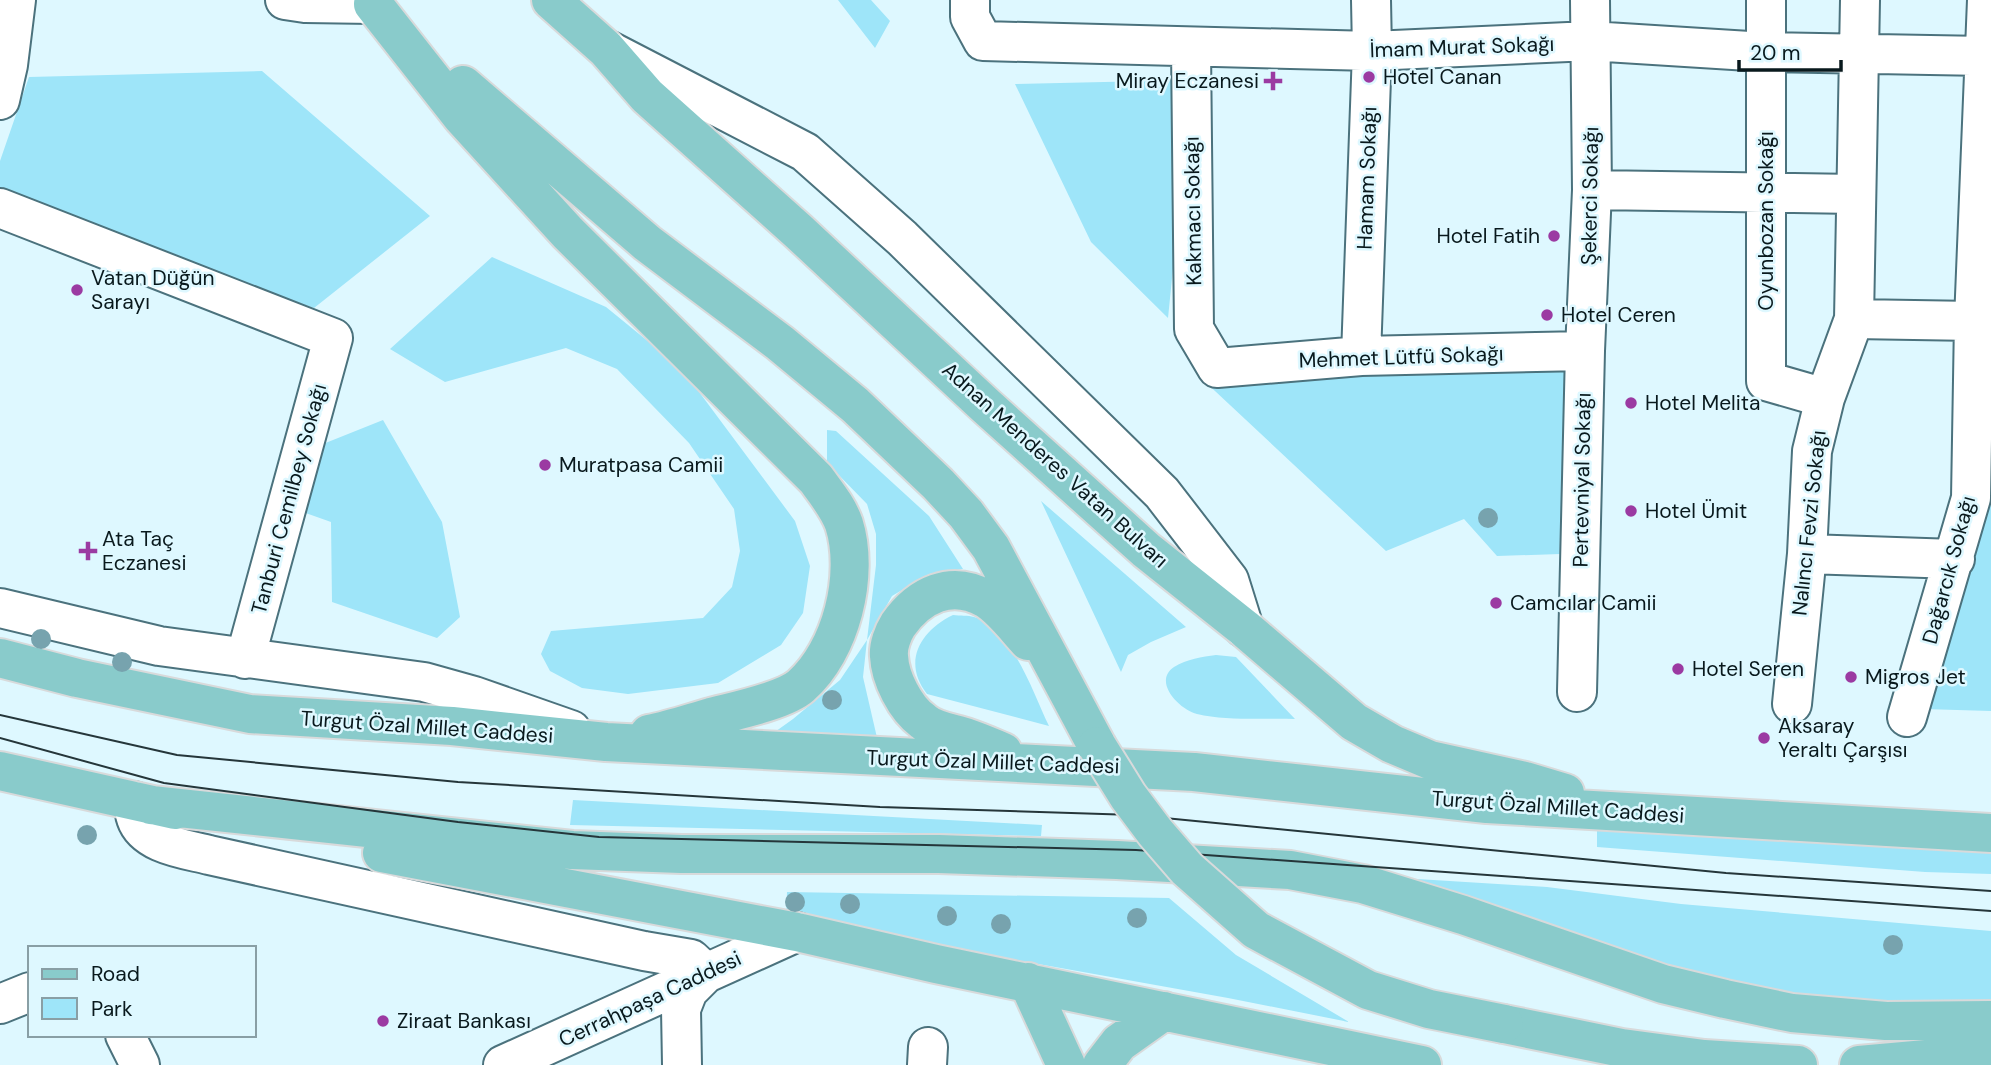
<svg xmlns="http://www.w3.org/2000/svg" width="1991" height="1065" font-family="'DM Sans',sans-serif">
	<style>
		.green { fill: #9ee5f9 }
		.lines { fill: none; stroke-linecap: round; stroke-linejoin: round }
		.minor-casing { stroke: #4b727d; stroke-width: 42 }
		.major-casing { stroke: #d8dadb; stroke-width: 42 }
		.minor { stroke: #fff; stroke-width: 38 }
		.major { stroke: #89cbcb; stroke-width: 38 }
		.tram { stroke: #25363a; stroke-width: 2 }
		.major-bridge-casing { stroke: #d8dadb; stroke-width: 42; stroke-linecap: butt }
		.major-bridge { stroke: #89cbcb; stroke-width: 38 }
		.tree { fill: #77a3ae }
		.poi-dot { fill: #9b3aa2; stroke: #def8ff; stroke-width: 2.5 }
		.labels { text-anchor: middle; dominant-baseline: central; stroke-width: 5; stroke-linejoin: round; paint-order: stroke }
		.street-label { font-size: 21px; fill: #09191d; stroke: #def8ff }
		.poi-label { font-size: 21px; fill: #09191d; stroke: #def8ff; text-anchor: start }
	</style>
	<rect width="100%" height="100%" fill="#def8ff"/>
	<!-- green -->
	<path class="green" d="M 838,0 L 871,0 L 890,21 L 875,48 Z
		M 262,71 L 430,216 L 314,308 L 8,205 L 0,188 L 0,161 L 29,77 Z
		M 1192,80 L 1168,318 L 1091,242 L 1015,84 Z
		M 492,257 L 606,307 L 682,369 L 795,521 L 810,566 L 803,613 L 781,645 L 718,683 L 628,694 L 582,688 L 550,671 L 541,654 L 551,631 L 703,618 L 732,587 L 740,551 L 734,509 L 689,443 L 617,369 L 566,348 L 445,382 L 390,349 Z
		M 1567,363 L 1560,554 L 1497,556 L 1464,519 L 1386,551 L 1200,377 Z
		M 383,420 L 442,522 L 460,617 L 437,638 L 332,602 L 331,522 L 300,511 L 313,448 Z
		M 827,430 L 836,431 L 929,516 L 963,569 L 929,574 L 892,596 L 867,640 L 863,677 L 878,742 L 765,739 L 793,719 L 840,680 L 867,640 L 876,565 L 876,534 L 867,504 L 827,463 Z
		M 1984,500 L 1991,500 L 1991,711 L 1923,709 Z
		M 1041,501 L 1186,627 L 1151,642 L 1128,655 L 1121,672 Z
		M 953,615 C 960,616 968,615 974,617 C 1011,626 1034,695 1049,726 L 927,694 C 902,662 920,631 953,615 Z
		M 1216,655 L 1236,657 L 1295,719 C 1265,718 1226,721 1197,714 C 1180,710 1152,682 1174,667 C 1187,659 1202,657 1216,655 Z
		M 573,800 L 1042,825 L 1041,836 L 570,825 Z
		M 1597,826 L 1991,850 L 1991,874 L 1925,872 L 1597,847 Z
		M 1385,877 L 1547,887 L 1681,904 L 1991,931 L 1991,1002 L 1877,1007 L 1740,992 Z
		M 787,892 L 1169,898 L 1236,955 L 1349,1022 L 1228,998 L 786,919 Z"/>
	<g class="lines">
		<!-- minor casing -->
		<g class="minor-casing">
			<path id="minor" d="M 285,0 L 305,3 L 373,4
				M 970,0 L 970,17 L 983,41 L 1372,51 L 1590,41 L 1765,52 L 1985,56 L 1991,51
				M 1766,0 L 1766,381 L 1825,398
				M 1191,48 L 1194,329 L 1217,368 L 1361,356 L 1585,351
				M 608,50 L 805,152 L 902,238 L 1162,493 L 1229,580 L 1244,628
				M 0,100 L 8,65 L 16,0
				M 1592,190 L 1856,194
				M 0,208 L 333,338 L 245,659
				M 1854,319 L 1974,321
				M 1361,356 L 1372,51 L 1371,0
				M 1807,554 L 1955,559
				M 0,608 L 159,646 L 424,682 L 474,696 L 571,730
				M 1577,692 L 1585,351 L 1592,190 L 1590,0
				M 1792,704 L 1807,554 L 1812,451 L 1825,398 L 1854,319 L 1860,0
				M 1907,717 L 1971,498 L 1974,321 L 1987,0
				M 134,801 C 134,806 134,813 136,818 C 145,845 186,849 209,855 L 644,951 L 691,959 L 706,973 L 688,991 L 681,1009 L 682,1065
				M 0,1004 L 30,992
				M 125,1035 L 140,1065
				M 503,1065 L 797,932
				M 927,1065 L 928,1047"/>
		</g>
		<!-- major casing -->
		<g class="major-casing">
			<path id="major" d="M 551,0 L 606,49 L 647,96 L 798,231 L 986,406 L 1146,550 L 1244,628 L 1354,722 L 1392,744 L 1430,760 L 1525,781 L 1565,793
				M 373,4 L 462,117 L 568,233 L 816,479 C 826,493 838,507 844,524 C 860,575 841,651 801,686 C 784,701 734,711 711,717 C 690,723 670,730 649,734
				M 463,85 L 647,243 L 780,343 L 855,405 L 938,484 L 966,514 L 991,548 L 1097,746
				M 0,658 L 77,678 L 250,714 L 452,726 L 606,742 L 1194,772 L 1487,804 L 1991,833
				M 1003,752 C 991,747 980,742 968,738 C 954,733 934,731 923,721 C 905,708 890,678 889,656 C 888,646 893,633 898,625 C 919,595 951,579 986,599 C 1002,609 1015,627 1028,641
				M 0,771 L 175,810
				M 151,805 L 572,850 L 681,854 L 939,854 L 1117,860 L 1290,870 L 1363,884 L 1463,915 L 1663,984 L 1725,999 L 1792,1013 L 1886,1021 L 1991,1020
				M 382,853 L 797,932 L 936,964 L 1422,1065
				M 1028,982 L 1066,1065
				M 1504,1024 L 1622,1048 L 1704,1059 L 1798,1065
				M 1102,1065 L 1119,1043 L 1164,1011
				M 1859,1065 L 1960,1056 L 1991,1050"/>
		</g>
		<!-- minor -->
		<use href="#minor" class="minor"/>
		<!-- major -->
		<use href="#major" class="major"/>
		<!-- tram -->
		<path class="tram" d="M 0,715 L 177,755 L 458,782 L 880,807 L 1134,815 L 1726,873 L 1991,891
			M 0,738 L 164,783 L 458,822 L 599,837 L 1136,850 L 1991,911"/>
		<!-- major-bridge casing -->
		<g class="major-bridge-casing">
			<path id="major-bridge" d="M 1097,746 L 1128,796 L 1155,832 L 1187,869 L 1256,930 L 1368,990 L 1429,1009 L 1504,1024"/>
		</g>
		<!-- major-bridge -->
		<use href="#major-bridge" class="major-bridge"/>
	</g>
	<!-- trees -->
	<g class="tree">
		<circle cx="1488" cy="518" r="10"/>
		<circle cx="41" cy="639" r="10"/>
		<circle cx="122" cy="662" r="10"/>
		<circle cx="832" cy="700" r="10"/>
		<circle cx="87" cy="835" r="10"/>
		<circle cx="795" cy="902" r="10"/>
		<circle cx="850" cy="904" r="10"/>
		<circle cx="947" cy="916" r="10"/>
		<circle cx="1137" cy="918" r="10"/>
		<circle cx="1001" cy="924" r="10"/>
		<circle cx="1893" cy="945" r="10"/>
	</g>
	<!-- markers -->
	<g class="poi-dot">
		<circle cx="1369" cy="77" r="7"/>
		<path d="M1269.5 70.5h7v7h7v7h-7v7h-7v-7h-7v-7h7z"/>
		<circle cx="1554" cy="236" r="7"/>
		<circle cx="77" cy="290" r="7"/>
		<circle cx="1547" cy="315" r="7"/>
		<circle cx="1631" cy="403" r="7"/>
		<circle cx="545" cy="465" r="7"/>
		<circle cx="1631" cy="511" r="7"/>
		<path d="M84.5 540.5h7v7h7v7h-7v7h-7v-7h-7v-7h7z"/>
		<circle cx="1496" cy="603" r="7"/>
		<circle cx="1678" cy="669" r="7"/>
		<circle cx="1851" cy="677" r="7"/>
		<circle cx="1764" cy="738" r="7"/>
		<circle cx="383" cy="1021" r="7"/>
	</g>
	<g class="labels">
		<!-- street labels -->
		<g class="street-label">
			<text transform="translate(1462 47) rotate(-2)">İmam Murat Sokağı</text>
			<text transform="translate(1367 178) rotate(-88)">Hamam Sokağı</text>
			<text transform="translate(1590 196) rotate(-89)">Şekerci Sokağı</text>
			<text transform="translate(1193 211) rotate(-91)">Kakmacı Sokağı</text>
			<text transform="translate(1766 221) rotate(-90)">Oyunbozan Sokağı</text>
			<text transform="translate(1401 357) rotate(-2)">Mehmet Lütfü Sokağı</text>
			<text transform="translate(1055 465) rotate(42)">Adnan Menderes Vatan Bulvarı</text>
			<text transform="translate(1582 480) rotate(-89)">Pertevniyal Sokağı</text>
			<text transform="translate(289 499) rotate(-75)">Tanburi Cemilbey Sokağı</text>
			<text transform="translate(1809 523) rotate(-84)">Nalıncı Fevzi Sokağı</text>
			<text transform="translate(1949 570) rotate(-75)">Dağarcık Sokağı</text>
			<text transform="translate(427 727) rotate(4)">Turgut Özal Millet Caddesi</text>
			<text transform="translate(993 762) rotate(2)">Turgut Özal Millet Caddesi</text>
			<text transform="translate(1558 807) rotate(4)">Turgut Özal Millet Caddesi</text>
			<text transform="translate(650 999) rotate(-25)">Cerrahpașa Caddesi</text>
		</g>
		<!-- poi labels -->
		<g class="poi-label">
			<text x="1383" y="77">Hotel Canan</text>
			<text x="1259" y="81" text-anchor="end">Miray Eczanesi</text>
			<text x="1540" y="236" text-anchor="end">Hotel Fatih</text>
			<text x="91" y="278">Vatan Düğün<tspan x="91" dy="24">Sarayı</tspan></text>
			<text x="1561" y="315">Hotel Ceren</text>
			<text x="1645" y="403">Hotel Melita</text>
			<text x="559" y="465">Muratpasa Camii</text>
			<text x="1645" y="511">Hotel Ümit</text>
			<text x="102" y="539">Ata Taç<tspan x="102" dy="24">Eczanesi</tspan></text>
			<text x="1510" y="603">Camcılar Camii</text>
			<text x="1692" y="669">Hotel Seren</text>
			<text x="1865" y="677">Migros Jet</text>
			<text x="1778" y="726">Aksaray<tspan x="1778" dy="24">Yeraltı Çarşısı</tspan></text>
			<text x="397" y="1021">Ziraat Bankası</text>
		</g>
	</g>
	<!-- legend -->
	<rect x="28" y="946" width="228" height="91" fill="#def8ff" stroke="#899fa5" stroke-width="2"/>
	<rect x="42" y="969" width="35" height="10" fill="#89cbcb" stroke="#899fa5" stroke-width="2"/>
	<text x="91" y="981" font-size="21" fill="#09191d">Road</text>
	<rect x="42" y="998" width="35" height="21" fill="#9ee5f9" stroke="#899fa5" stroke-width="2"/>
	<text x="91" y="1016" font-size="21" fill="#09191d">Park</text>
	<!-- scale -->
	<path d="M1739 60v10h102v-10" fill="none" stroke="#09191d" stroke-width="3.5"/>
	<text x="1750" y="60" font-size="21" fill="#09191d" stroke="#def8ff" stroke-width="5" paint-order="stroke">20 m</text>
</svg>
